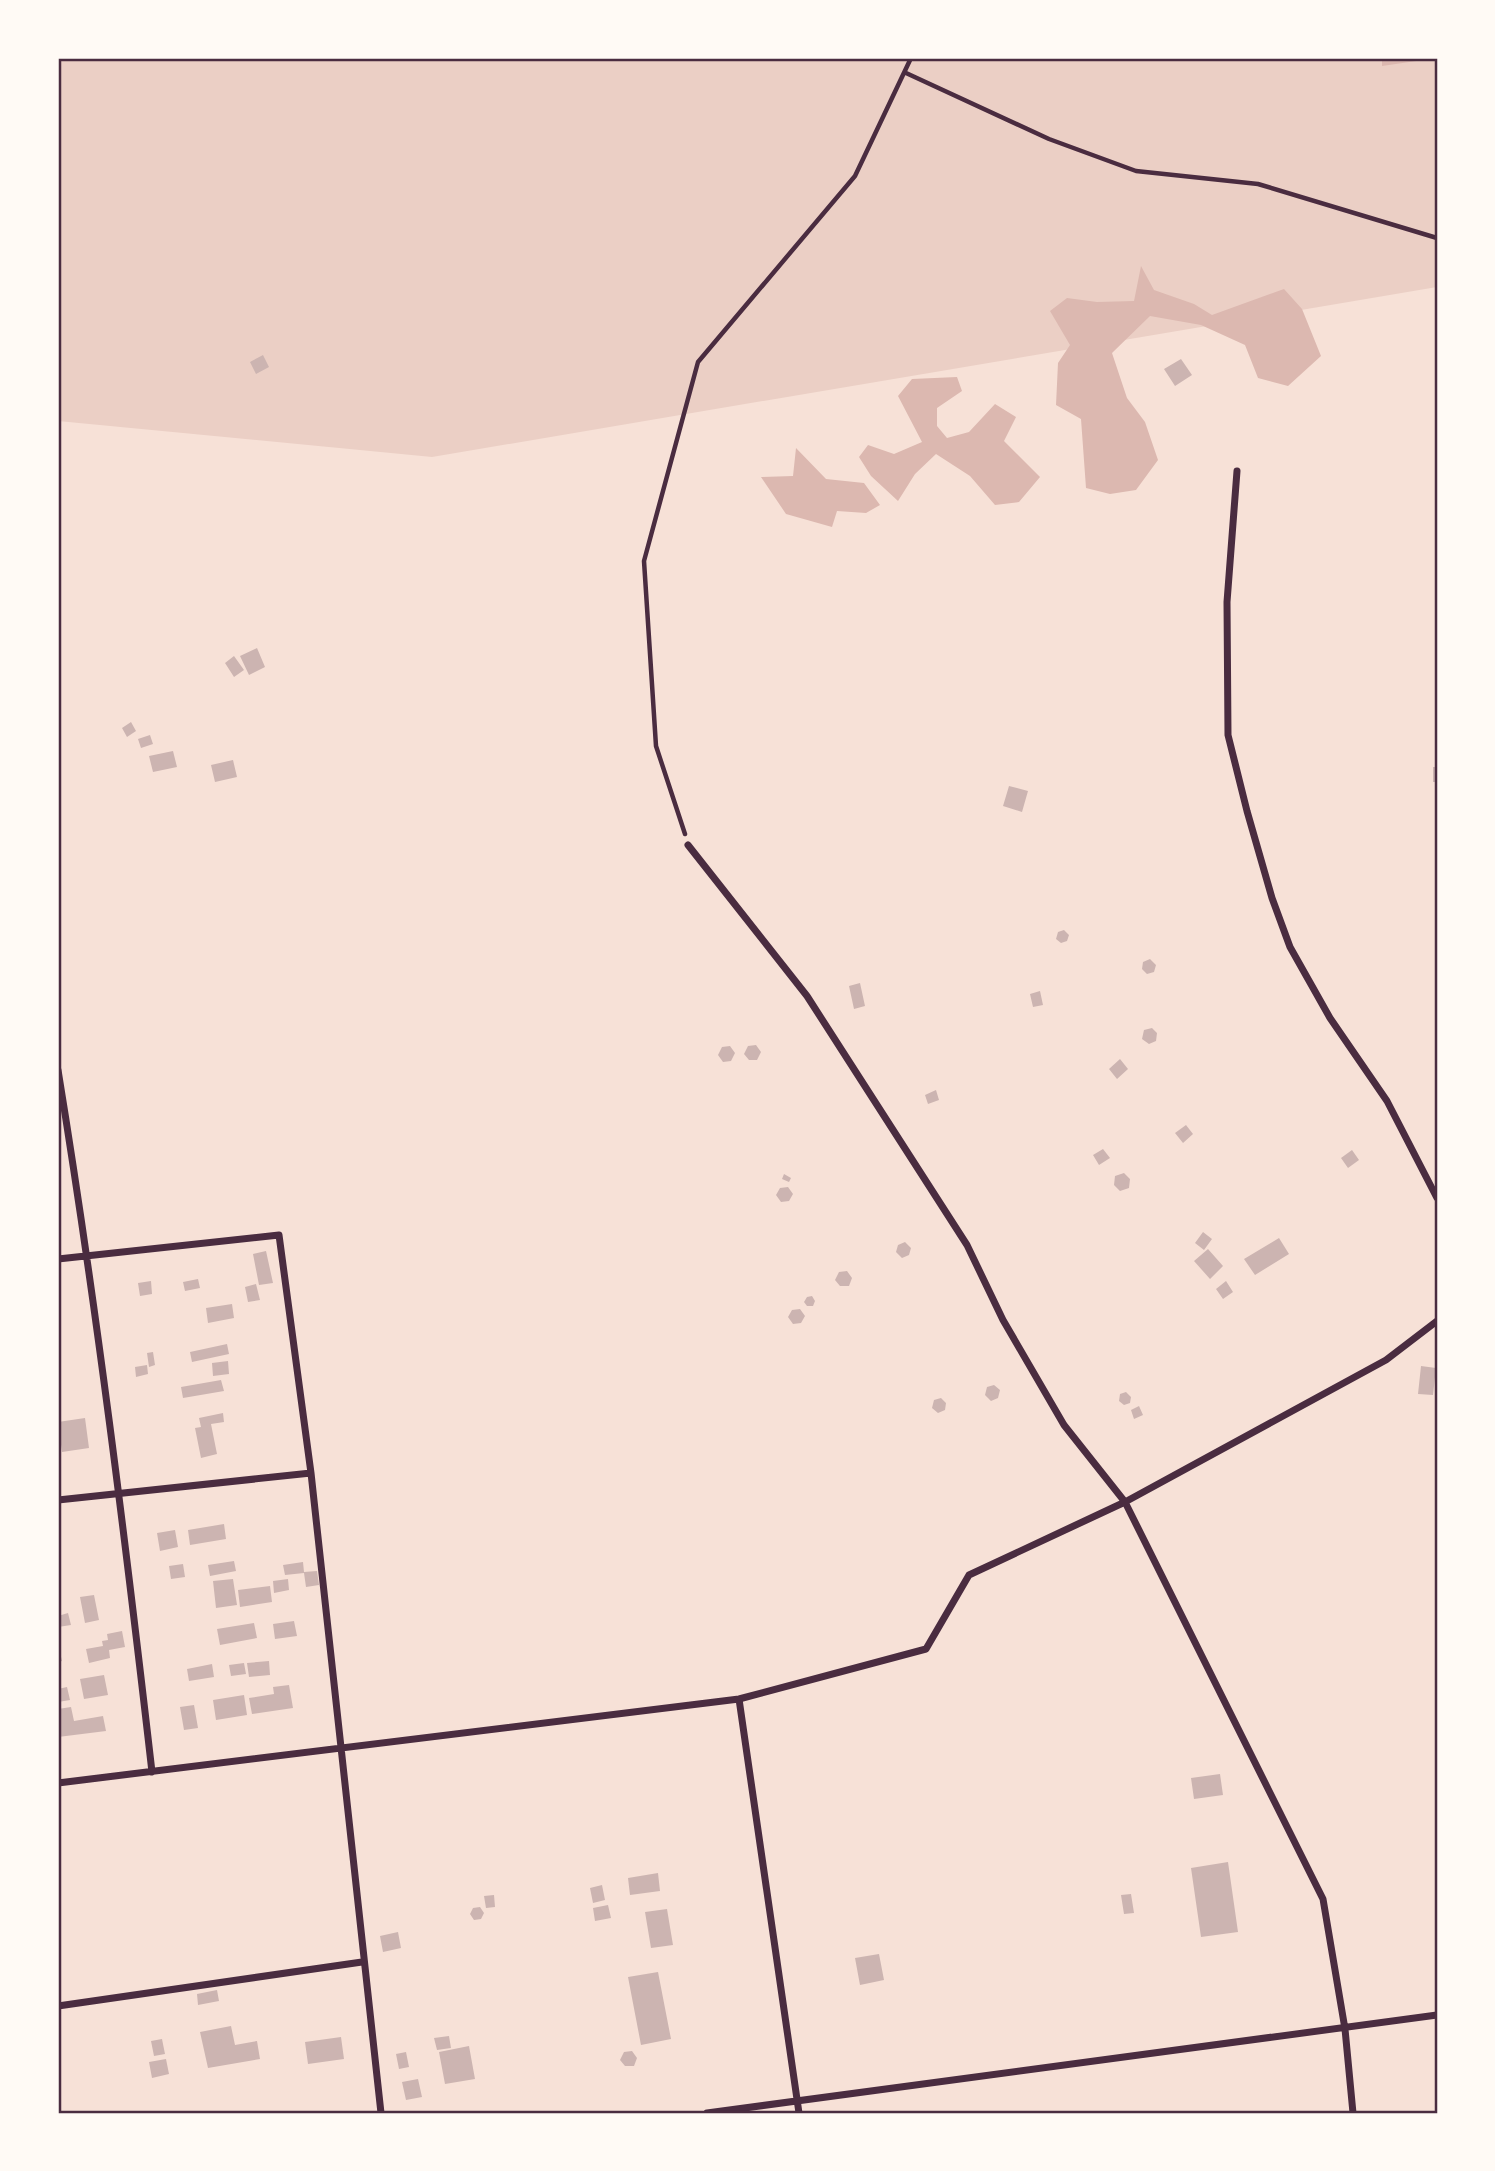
<svg xmlns="http://www.w3.org/2000/svg" width="1495" height="2171" font-family="'Times New Roman',serif">
	<style>
		.green { fill: #ebcfc5 }
		.water { fill: #dcb8b0 }
		.building { fill: #ccb4b1 }
		.lines { fill: none; stroke-linecap: round; stroke-linejoin: round }
		.path { stroke: #4a2c40; stroke-width: 4.5 }
		.minor { stroke: #4a2c40; stroke-width: 7 }
		.neatline { fill: none; stroke: #4a2c40; stroke-width: 2.5 }
	</style>
	<rect width="100%" height="100%" fill="#f7e1d7"/>
	<!-- green -->
	<path class="green" d="M 58,58 L 1437,58 L 1437,287 L 432,457 L 58,421 Z"/>
	<!-- water -->
	<path class="water" d="M 1382,58 L 1437,58 L 1382,66 Z
		M 1141,266 L 1154,290 L 1194,304 L 1212,315 L 1284,289 L 1302,309 L 1321,356 L 1288,386 L 1258,378 L 1245,345 L 1201,325 L 1150,316 L 1112,353 L 1127,398 L 1145,422 L 1158,460 L 1136,490 L 1110,494 L 1086,488 L 1081,419 L 1056,405 L 1058,363 L 1070,345 L 1050,311 L 1067,298 L 1097,302 L 1134,301 Z
		M 957,377 L 962,391 L 937,408 L 937,426 L 947,438 L 969,432 L 995,404 L 1016,417 L 1004,441 L 1040,477 L 1019,502 L 995,505 L 970,476 L 936,454 L 915,474 L 898,501 L 871,476 L 859,457 L 868,445 L 894,454 L 922,442 L 898,396 L 912,379 Z
		M 796,448 L 826,479 L 864,483 L 880,505 L 866,513 L 837,511 L 832,527 L 786,514 L 761,477 L 793,476 Z"/>
	<!-- building -->
	<path class="building" d="M 263,355 L 269,367 L 256,374 L 250,362 Z
		M 1181,359 L 1192,375 L 1175,386 L 1164,369 Z
		M 257,648 L 265,667 L 249,675 L 240,656 Z
		M 234,656 L 244,670 L 234,677 L 225,663 Z
		M 131,722 L 136,731 L 127,737 L 122,728 Z
		M 150,735 L 153,744 L 141,748 L 138,739 Z
		M 173,751 L 177,767 L 153,772 L 149,756 Z
		M 233,760 L 237,777 L 215,782 L 211,765 Z
		M 1433,767 L 1437,767 L 1437,782 L 1433,782 Z
		M 1009,786 L 1028,791 L 1022,812 L 1003,806 Z
		M 1064,930 L 1069,935 L 1067,941 L 1061,943 L 1056,939 L 1058,932 Z
		M 1150,959 L 1156,965 L 1154,972 L 1147,974 L 1142,969 L 1143,962 Z
		M 860,983 L 865,1006 L 854,1009 L 849,986 Z
		M 1040,991 L 1043,1005 L 1033,1007 L 1030,994 Z
		M 1152,1028 L 1157,1033 L 1156,1041 L 1149,1044 L 1142,1039 L 1144,1030 Z
		M 756,1045 L 761,1052 L 757,1060 L 749,1060 L 744,1054 L 748,1046 Z
		M 730,1046 L 735,1053 L 731,1061 L 723,1062 L 718,1055 L 722,1047 Z
		M 1120,1059 L 1128,1069 L 1117,1079 L 1109,1069 Z
		M 936,1090 L 939,1100 L 928,1104 L 925,1095 Z
		M 1186,1125 L 1193,1134 L 1183,1143 L 1175,1133 Z
		M 1103,1149 L 1110,1158 L 1099,1165 L 1093,1155 Z
		M 1352,1150 L 1359,1160 L 1348,1168 L 1341,1158 Z
		M 1124,1173 L 1130,1179 L 1129,1188 L 1120,1191 L 1114,1185 L 1115,1176 Z
		M 784,1174 L 791,1178 L 789,1182 L 782,1179 Z
		M 788,1187 L 793,1194 L 789,1201 L 781,1202 L 776,1195 L 780,1188 Z
		M 1203,1232 L 1212,1239 L 1204,1250 L 1195,1243 Z
		M 1279,1238 L 1289,1254 L 1255,1275 L 1244,1259 Z
		M 905,1242 L 911,1248 L 909,1255 L 902,1258 L 896,1252 L 898,1245 Z
		M 1208,1249 L 1223,1266 L 1210,1279 L 1194,1261 Z
		M 266,1251 L 273,1283 L 259,1285 L 253,1254 Z
		M 847,1271 L 852,1278 L 849,1286 L 840,1286 L 835,1280 L 839,1272 Z
		M 198,1279 L 200,1288 L 185,1291 L 183,1282 Z
		M 151,1281 L 152,1294 L 140,1296 L 138,1283 Z
		M 1226,1281 L 1233,1292 L 1223,1299 L 1216,1289 Z
		M 256,1284 L 260,1300 L 248,1302 L 245,1287 Z
		M 812,1296 L 815,1301 L 813,1306 L 807,1306 L 804,1302 L 807,1297 Z
		M 232,1304 L 234,1318 L 208,1323 L 206,1308 Z
		M 800,1309 L 805,1316 L 801,1323 L 793,1324 L 788,1317 L 792,1310 Z
		M 227,1344 L 229,1354 L 192,1362 L 190,1352 Z
		M 153,1352 L 155,1365 L 149,1367 L 147,1353 Z
		M 228,1361 L 229,1374 L 213,1376 L 212,1363 Z
		M 147,1365 L 148,1374 L 136,1377 L 135,1367 Z
		M 1421,1366 L 1436,1368 L 1433,1395 L 1418,1394 Z
		M 221,1380 L 224,1391 L 183,1398 L 181,1387 Z
		M 994,1385 L 1000,1390 L 998,1398 L 991,1401 L 985,1395 L 987,1387 Z
		M 1126,1392 L 1131,1397 L 1130,1403 L 1124,1405 L 1119,1401 L 1120,1394 Z
		M 941,1398 L 946,1403 L 945,1410 L 938,1413 L 932,1408 L 934,1400 Z
		M 1139,1406 L 1143,1415 L 1134,1419 L 1131,1410 Z
		M 223,1413 L 224,1422 L 211,1424 L 217,1454 L 201,1458 L 195,1428 L 201,1427 L 199,1418 Z
		M 85,1418 L 89,1448 L 62,1452 L 58,1422 Z
		M 224,1524 L 226,1539 L 190,1545 L 188,1530 Z
		M 175,1530 L 178,1547 L 160,1551 L 157,1533 Z
		M 234,1561 L 236,1571 L 210,1576 L 208,1565 Z
		M 303,1562 L 304,1572 L 317,1571 L 319,1585 L 306,1587 L 304,1573 L 285,1575 L 283,1565 Z
		M 183,1564 L 185,1577 L 171,1579 L 169,1566 Z
		M 233,1579 L 237,1605 L 216,1608 L 213,1581 Z
		M 288,1579 L 289,1590 L 274,1593 L 273,1581 Z
		M 270,1586 L 272,1602 L 240,1607 L 238,1590 Z
		M 94,1595 L 99,1620 L 85,1623 L 80,1597 Z
		M 68,1613 L 71,1625 L 58,1627 L 58,1616 Z
		M 294,1621 L 297,1636 L 275,1639 L 273,1624 Z
		M 254,1623 L 257,1638 L 220,1645 L 217,1629 Z
		M 122,1631 L 125,1647 L 109,1650 L 110,1658 L 89,1663 L 86,1649 L 103,1646 L 102,1641 L 108,1640 L 107,1634 Z
		M 58,1644 L 62,1661 L 58,1662 Z
		M 269,1661 L 270,1675 L 249,1677 L 247,1663 Z
		M 244,1663 L 246,1674 L 231,1676 L 229,1665 Z
		M 212,1664 L 214,1677 L 189,1681 L 187,1669 Z
		M 104,1675 L 108,1695 L 84,1699 L 80,1679 Z
		M 289,1685 L 293,1708 L 252,1714 L 249,1698 L 274,1694 L 273,1687 Z
		M 67,1687 L 70,1700 L 58,1702 L 58,1689 Z
		M 244,1695 L 247,1715 L 216,1720 L 213,1700 Z
		M 194,1705 L 198,1728 L 184,1730 L 180,1707 Z
		M 71,1707 L 74,1721 L 103,1716 L 106,1731 L 58,1737 L 58,1709 Z
		M 1220,1774 L 1223,1795 L 1194,1799 L 1191,1778 Z
		M 1228,1862 L 1238,1932 L 1201,1937 L 1191,1868 Z
		M 658,1873 L 660,1891 L 630,1895 L 628,1878 Z
		M 602,1885 L 605,1900 L 593,1903 L 590,1888 Z
		M 1131,1894 L 1134,1913 L 1124,1914 L 1121,1895 Z
		M 494,1895 L 495,1907 L 486,1908 L 484,1896 Z
		M 608,1905 L 611,1918 L 595,1921 L 593,1908 Z
		M 480,1907 L 484,1913 L 481,1919 L 474,1920 L 470,1914 L 473,1908 Z
		M 667,1909 L 673,1945 L 651,1948 L 645,1912 Z
		M 398,1932 L 401,1948 L 383,1952 L 380,1936 Z
		M 879,1954 L 884,1980 L 860,1985 L 855,1958 Z
		M 658,1972 L 671,2039 L 641,2045 L 628,1977 Z
		M 217,1990 L 219,2001 L 198,2005 L 197,1994 Z
		M 231,2026 L 235,2045 L 257,2041 L 260,2059 L 208,2068 L 200,2032 Z
		M 449,2036 L 451,2048 L 437,2050 L 434,2038 Z
		M 341,2037 L 344,2059 L 308,2064 L 305,2042 Z
		M 162,2039 L 165,2054 L 154,2056 L 151,2041 Z
		M 469,2046 L 475,2079 L 445,2084 L 439,2052 Z
		M 632,2051 L 637,2058 L 634,2066 L 625,2066 L 620,2060 L 624,2052 Z
		M 406,2052 L 409,2067 L 399,2069 L 396,2054 Z
		M 166,2059 L 169,2074 L 152,2078 L 149,2062 Z
		M 418,2079 L 422,2097 L 406,2100 L 402,2082 Z"/>
	<g class="lines">
		<!-- path -->
		<path class="path" d="M 906,73 L 1049,139 L 1136,171 L 1258,184 L 1437,238
			M 685,834 L 656,746 L 644,561 L 698,362 L 855,176 L 911,58"/>
		<!-- minor -->
		<path class="minor" d="M 1237,471 L 1227,602 L 1228,735 L 1247,811 L 1272,898 L 1290,947 L 1330,1018 L 1387,1101 L 1437,1198
			M 688,845 L 807,996 L 967,1245 L 1003,1320 L 1064,1425 L 1125,1502 L 1323,1899 L 1345,2029 L 1353,2113
			M 58,1070 C 96,1303 125,1537 152,1772
			M 58,1259 L 279,1235 L 311,1473 L 381,2113
			M 58,1500 L 311,1473
			M 739,1699 L 799,2113
			M 58,1783 L 739,1699 L 926,1649 L 969,1575 L 1125,1502 L 1386,1360 L 1437,1321
			M 58,2006 L 362,1962
			M 707,2113 L 1437,2015"/>
	</g>
	<!-- border -->
	<rect width="1495" height="2171" fill="none" stroke="#fffaf5" stroke-width="119"/>
	<rect x="60" y="60" width="1376" height="2052" class="neatline"/>
</svg>
